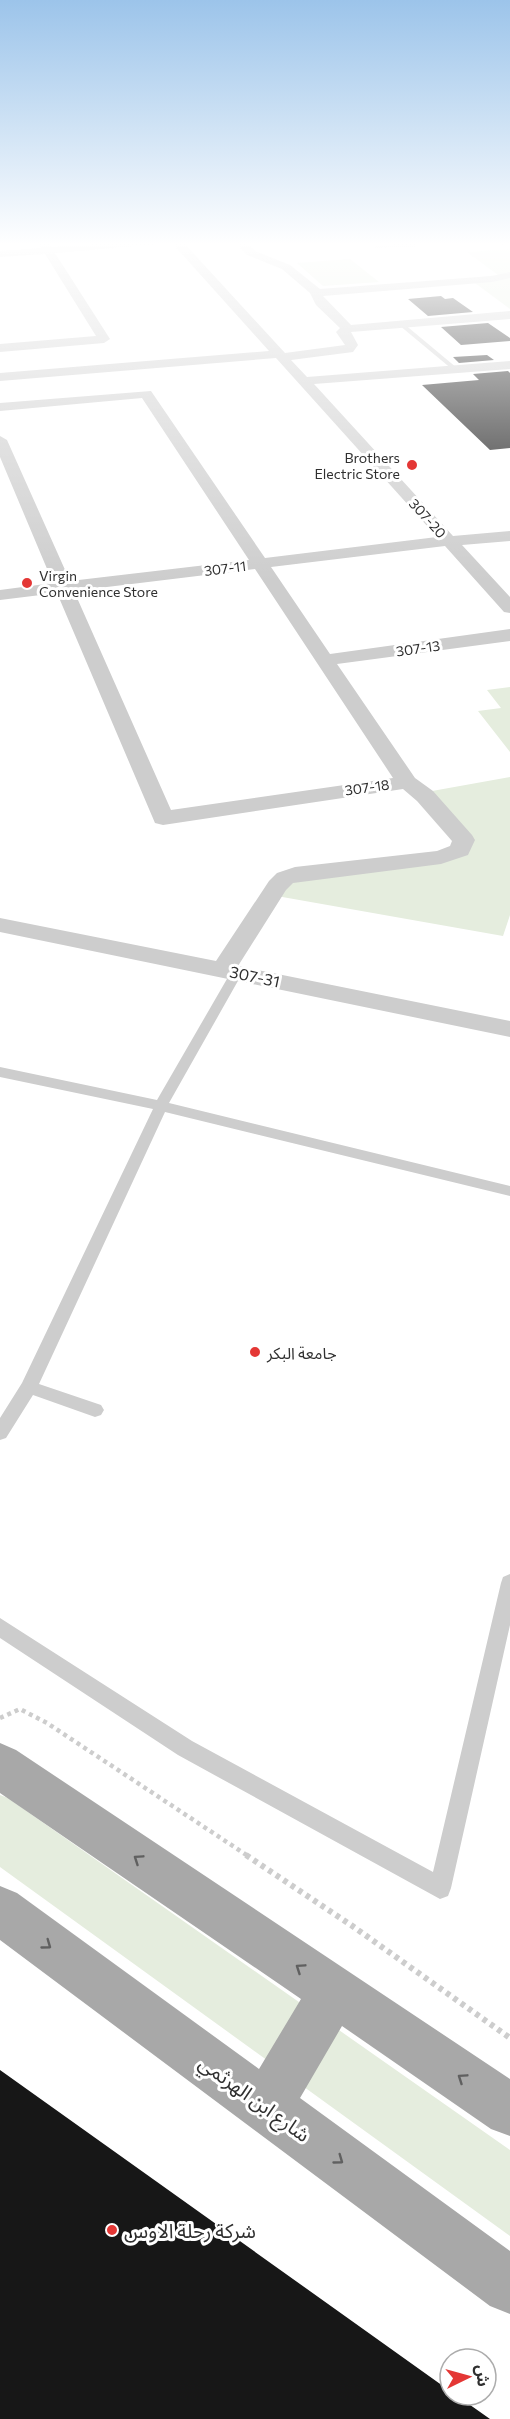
<svg xmlns="http://www.w3.org/2000/svg" width="510" height="2419" font-family="Commissioner,'Noto Sans Arabic',sans-serif">
	<style>
		.green { fill: #e5edde }
		.building { fill: #171717 }
		.lines { fill: none; stroke-linecap: round; stroke-linejoin: round }
		.path-far1 { stroke: #cdcdcd; stroke-width: 4.5; stroke-dasharray: 4 4; stroke-linecap: butt }
		.path { stroke: #cdcdcd; stroke-width: 6; stroke-dasharray: 4.5 4.5; stroke-linecap: butt }
		.lane { fill: #cdcdcd; fill-rule: evenodd }
		.street { fill: #cdcdcd; fill-rule: evenodd }
		.primary { fill: #a8a8a8; fill-rule: evenodd }
		.oneway { stroke: #606060 }
		.poi-dot { fill: #e43735; stroke: #fff; stroke-width: 2 }
		.labels { text-anchor: middle; dominant-baseline: central; stroke-width: 6; stroke-linejoin: round; paint-order: stroke }
		.far-poi-label { font-size: 14px; fill: #303030; stroke: #fff; text-anchor: end }
		.far-street-label { font-size: 14px; fill: #303030; stroke: #fff }
		.street-label { font-size: 16px; fill: #303030; stroke: #fff }
		.poi-label { font-size: 16px; fill: #303030; stroke: #fff; text-anchor: start }
		.near-street-label { font-size: 20px; fill: #303030; stroke: #fff }
		.near-poi-label { font-size: 20px; fill: #303030; stroke: #fff; text-anchor: start }
	</style>
	<rect width="100%" height="100%" fill="#fff"/>
	<!-- green -->
	<path class="green" d="M 510,249 L 510,309 L 475,283 L 471,278 L 498,275 L 467,252 Z
		M 350,259 L 379,282 L 323,286 L 297,263 Z
		M 510,687 L 510,752 L 478,711 L 501,708 L 487,690 Z
		M 510,777 L 510,915 L 503,936 L 271,895 L 285,878 L 460,850 L 421,793 Z
		M 0,1795 L 8,1798 L 510,2150 L 510,2236 L 0,1867 Z"/>
	<!-- building -->
	<path class="building" d="M 441,296 L 445,299 L 453,298 L 473,312 L 428,316 L 408,299 Z
		M 488,323 L 510,338 L 510,341 L 461,345 L 441,327 Z
		M 487,355 L 494,360 L 459,363 L 453,357 Z
		M 508,371 L 510,373 L 510,448 L 490,450 L 422,385 L 479,380 L 473,374 Z
		M 0,2070 L 450,2391 L 450,2395 L 456,2395 L 490,2419 L 0,2419 Z"/>
	<g class="lines">
		<!-- path-far1 -->
		<path class="path-far1" d="M 0,1718 L 20,1709 L 47,1723 L 248,1856"/>
		<!-- path -->
		<path class="path" d="M 246,1855 L 351,1925 L 510,2038"/>
		<!-- lane -->
		<path class="lane" d="M 419,242 L 414,247 L 374,248 L 377,246 Z
			M 399,323 L 403,323 L 457,368 L 457,370 L 453,370 L 399,325 Z
			M 237,968 L 243,972 L 169,1103 L 510,1186 L 510,1196 L 165,1112 L 39,1384 L 101,1405 L 104,1410 L 101,1415 L 95,1417 L 33,1395 L 6,1438 L 0,1440 L 0,1418 L 22,1383 L 153,1109 L 0,1077 L 0,1067 L 157,1100 L 231,972 Z
			M 510,1574 L 510,1625 L 451,1888 L 448,1896 L 440,1899 L 178,1755 L 0,1638 L 0,1618 L 192,1741 L 433,1872 L 501,1583 L 503,1577 Z"/>
		<!-- street -->
		<path class="street" d="M 38,242 L 48,242 L 52,247 L 125,242 L 183,242 L 285,353 L 345,345 L 336,332 L 340,328 L 316,305 L 310,293 L 282,269 L 247,255 L 235,242 L 246,242 L 255,251 L 290,265 L 320,289 L 492,276 L 510,272 L 510,278 L 492,282 L 323,296 L 351,325 L 510,311 L 510,319 L 351,332 L 358,345 L 353,352 L 291,360 L 307,377 L 510,361 L 510,369 L 314,384 L 453,536 L 510,531 L 510,541 L 462,545 L 510,597 L 510,613 L 504,612 L 445,546 L 271,567 L 330,654 L 510,629 L 510,641 L 337,664 L 415,778 L 433,791 L 472,835 L 475,840 L 468,855 L 441,864 L 293,883 L 286,890 L 238,966 L 510,1021 L 510,1037 L 0,932 L 0,918 L 216,961 L 269,881 L 277,873 L 295,867 L 437,851 L 450,846 L 452,841 L 417,801 L 403,789 L 163,825 L 155,823 L 57,593 L 0,600 L 0,590 L 53,583 L 0,457 L 0,436 L 7,440 L 70,581 L 249,560 L 142,398 L 0,411 L 0,403 L 151,391 L 265,558 L 437,537 L 276,358 L 0,381 L 0,373 L 269,351 L 172,243 L 55,253 L 110,339 L 104,343 L 0,352 L 0,344 L 96,336 L 45,254 L 0,257 L 0,251 L 41,248 ZM 255,569 L 393,778 L 171,810 L 74,591 Z
			M 495,242 L 508,242 L 508,243 L 503,246 Z"/>
		<!-- primary -->
		<path class="primary" d="M 0,1743 L 16,1750 L 510,2079 L 510,2136 L 491,2129 L 342,2026 L 300,2098 L 510,2251 L 510,2314 L 490,2306 L 0,1940 L 0,1886 L 17,1893 L 259,2069 L 301,1999 L 0,1793 Z"/>
	</g>
	<!-- one-way arrows -->
	<defs><path id="oneway-chevron" d="M-2-3.5L2.5 0L-2 3.5" fill="none" stroke-width="1.6" stroke-linecap="round" stroke-linejoin="round" transform="scale(1.5)"/></defs>
	<g class="oneway">
		<use href="#oneway-chevron" transform="translate(138 1859) rotate(-146)"/>
		<use href="#oneway-chevron" transform="translate(47 1945) rotate(36)"/>
		<use href="#oneway-chevron" transform="translate(300 1968) rotate(-146)"/>
		<use href="#oneway-chevron" transform="translate(462 2078) rotate(-146)"/>
		<use href="#oneway-chevron" transform="translate(339 2160) rotate(36)"/>
	</g>
	<!-- sky -->
	<linearGradient id="sky" x2="0" y2="1"><stop stop-color="#9cc4ea"/><stop offset="0.42" stop-color="#fff"/><stop offset="1" stop-color="#fff" stop-opacity="0"/></linearGradient>
	<rect width="510" height="581" fill="url(#sky)"/>
	<!-- markers -->
	<g class="poi-dot">
		<circle cx="412" cy="465" r="6"/>
		<circle cx="27" cy="583" r="6"/>
		<circle cx="255" cy="1352" r="6"/>
		<circle cx="112" cy="2230" r="6"/>
	</g>
	<g class="labels">
		<!-- far-poi labels -->
		<g class="far-poi-label">
			<text x="400" y="457">Brothers<tspan x="400" dy="16">Electric Store</tspan></text>
			<text x="39" y="575" text-anchor="start">Virgin<tspan x="39" dy="16">Convenience Store</tspan></text>
		</g>
		<!-- far-street labels -->
		<g class="far-street-label">
			<text transform="translate(428 518) rotate(48)">307-20</text>
			<text transform="translate(225 568) rotate(-7)">307-11</text>
			<text transform="translate(418 648) rotate(-8)">307-13</text>
			<text transform="translate(367 787) rotate(-8)">307-18</text>
		</g>
		<!-- street labels -->
		<g class="street-label">
			<text transform="translate(255 976) rotate(12)">307-31</text>
		</g>
		<!-- poi labels -->
		<g class="poi-label">
			<text x="267" y="1352">جامعة البكر</text>
		</g>
		<!-- near-street labels -->
		<g class="near-street-label">
			<text transform="translate(255 2098) rotate(36)">شارع ابن الهرثمي</text>
		</g>
		<!-- near-poi labels -->
		<g class="near-poi-label">
			<text x="124" y="2230">شركة رحلة الاوس</text>
		</g>
	</g>
	<!-- north arrow -->
	<g transform="translate(468 2377) rotate(85)"><circle r="28" fill="#ffffff" stroke="#acacac" stroke-width="1.5"/>
	<path d="M0-4.5L10 22L0 15L-10 22Z" fill="#e43735"/>
	<text y="-9" font-size="16" font-weight="bold" text-anchor="middle" fill="#303030">ش</text>
	</g>
</svg>
